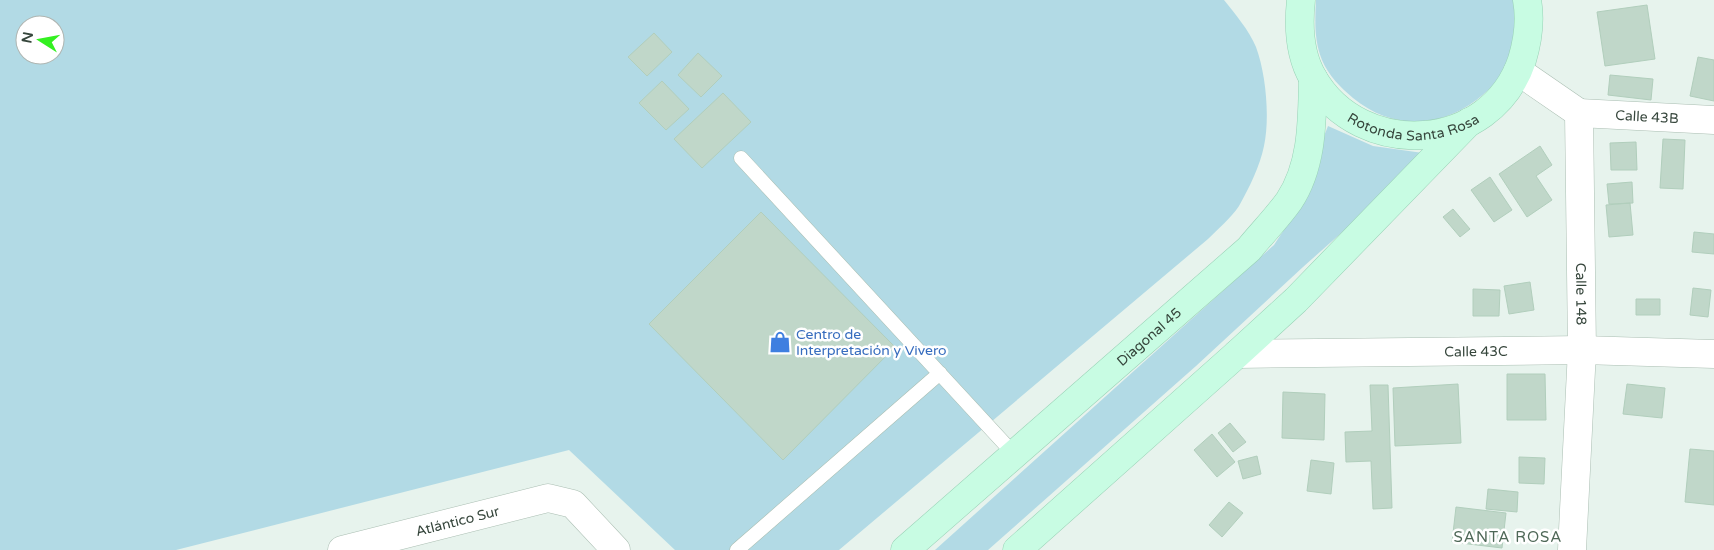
<svg xmlns="http://www.w3.org/2000/svg" width="1714" height="550" font-family="'Varela Round',sans-serif">
	<style>
		.green { fill: #b2dae5; fill-rule: evenodd }
		.building { fill: #c0d7c9; stroke: #b1cebc }
		.lines { fill: none; stroke-linecap: round; stroke-linejoin: round }
		.service-casing { stroke: #aabeb2; stroke-width: 15 }
		.minor-casing { stroke: #aabeb2; stroke-width: 29 }
		.secondary-casing { stroke: #98d1b5; stroke-width: 29 }
		.service { stroke: #fff; stroke-width: 14 }
		.minor { stroke: #fff; stroke-width: 28 }
		.secondary { stroke: #c8fce3; stroke-width: 28 }
		.labels { text-anchor: middle; dominant-baseline: central; stroke-width: 5; stroke-linejoin: round; paint-order: stroke }
		.street-label { font-size: 14px; fill: #36463c; stroke: #fff }
		.shop-label { font-size: 14px; fill: #366cbe; stroke: #fff; text-anchor: start }
		.neighbourhood-label { font-size: 15px; letter-spacing: 1px; fill: #4e6857; stroke: #fff }
	</style>
	<rect width="100%" height="100%" fill="#e7f3ed"/>
	<!-- green -->
	<path class="green" d="M 0,0 L 1224,0 C 1235,14 1249,30 1256,47 C 1266,74 1270,118 1264,146 C 1260,166 1249,188 1239,206 C 1231,218 1218,229 1208,239 L 839,550 L 675,550 L 569,450 L 176,550 L 0,550 ZM 25,25 L 55,25 L 55,55 L 25,55 Z
		M 1316,0 L 1515,0 C 1518,13 1516,24 1514,38 C 1513,44 1513,51 1511,56 C 1506,71 1496,83 1485,93 C 1446,128 1394,132 1353,98 C 1341,88 1328,75 1322,60 C 1314,40 1315,21 1316,0 Z
		M 1328,126 L 1373,146 L 1430,154 L 1303,267 L 1196,366 L 988,550 L 935,550 L 1274,245 L 1293,216 Z"/>
	<!-- building -->
	<path class="building" d="M 1647,5 L 1655,59 L 1605,66 L 1597,12 Z
		M 654,33 L 672,52 L 647,76 L 628,57 Z
		M 698,53 L 722,76 L 701,97 L 678,75 Z
		M 1698,57 L 1714,60 L 1714,101 L 1690,96 Z
		M 1610,75 L 1653,79 L 1651,100 L 1608,95 Z
		M 662,81 L 689,109 L 666,130 L 639,103 Z
		M 723,93 L 751,122 L 702,168 L 674,139 Z
		M 1663,139 L 1685,140 L 1683,189 L 1660,188 Z
		M 1636,142 L 1637,170 L 1611,170 L 1610,143 Z
		M 1540,146 L 1552,165 L 1536,176 L 1552,200 L 1527,217 L 1499,174 Z
		M 1490,177 L 1512,210 L 1494,222 L 1471,190 Z
		M 1632,182 L 1633,203 L 1609,204 L 1607,184 Z
		M 1630,203 L 1633,235 L 1609,237 L 1606,205 Z
		M 1453,209 L 1470,229 L 1460,237 L 1443,217 Z
		M 761,212 L 895,347 L 783,460 L 649,324 Z
		M 1694,232 L 1714,234 L 1714,254 L 1692,252 Z
		M 1530,282 L 1534,310 L 1509,314 L 1504,286 Z
		M 1693,288 L 1711,290 L 1708,317 L 1690,315 Z
		M 1473,289 L 1500,290 L 1499,316 L 1473,316 Z
		M 1636,299 L 1660,299 L 1660,315 L 1636,315 Z
		M 1507,374 L 1545,374 L 1546,420 L 1507,420 Z
		M 1458,384 L 1461,443 L 1395,446 L 1393,388 Z
		M 1627,384 L 1665,388 L 1662,418 L 1623,414 Z
		M 1370,385 L 1388,385 L 1392,508 L 1373,509 L 1371,461 L 1346,462 L 1345,432 L 1372,431 Z
		M 1283,392 L 1325,394 L 1324,440 L 1282,438 Z
		M 1230,423 L 1246,442 L 1233,452 L 1218,433 Z
		M 1212,434 L 1235,462 L 1217,477 L 1194,450 Z
		M 1690,449 L 1714,451 L 1714,505 L 1685,502 Z
		M 1257,456 L 1261,474 L 1243,479 L 1238,461 Z
		M 1519,457 L 1545,458 L 1544,484 L 1519,483 Z
		M 1311,460 L 1334,463 L 1331,494 L 1307,491 Z
		M 1488,489 L 1518,492 L 1517,512 L 1486,509 Z
		M 1229,502 L 1243,513 L 1222,537 L 1209,525 Z
		M 1456,507 L 1506,513 L 1502,548 L 1452,542 Z"/>
	<g class="lines">
		<!-- service casing -->
		<g class="service-casing">
			<path id="service" d="M 741,158 L 1014,454
				M 737,550 L 940,373"/>
		</g>
		<!-- minor casing -->
		<g class="minor-casing">
			<g id="minor">
				<path id="s1" d="M 1518,71 L 1579,113 L 1582,350 L 1572,550"/>
				<path id="s2" d="M 1579,113 L 1714,120"/>
				<path id="s3" d="M 1237,354 L 1582,350 L 1714,354"/>
				<path id="s4" d="M 342,550 L 548,498 L 573,504 L 616,550"/>
			</g>
		</g>
		<!-- secondary casing -->
		<g class="secondary-casing">
			<g id="secondary">
				<path id="s5" d="M 1301,0 C 1298,27 1299,54 1313,78 C 1361,161 1491,153 1522,60 C 1528,40 1531,21 1527,0"/>
				<path id="s6" d="M 905,550 L 1249,249 C 1262,233 1277,218 1289,201 C 1313,165 1312,120 1313,78"/>
				<path d="M 1017,550 L 1237,354 L 1296,300 L 1469,122"/>
			</g>
		</g>
		<!-- service -->
		<use href="#service" class="service"/>
		<!-- minor -->
		<use href="#minor" class="minor"/>
		<!-- secondary -->
		<use href="#secondary" class="secondary"/>
	</g>
	<!-- icons -->
	<defs>
		<g id="shop-bare" transform="scale(1.725)"><path d="M-5-2.5h2.3a2.7 3.5 0 0 1 5.4 0H5L5.5 6h-11ZM-1.5-2.5h3a1.5 2.3 0 0 0-3 0Z" fill="#3f7fe0" stroke="#fff" stroke-width="2.5" paint-order="stroke"/></g>
	</defs>
	<g fill-rule="evenodd">
		<use href="#shop-bare" x="780" y="342"/>
	</g>
	<g class="labels">
		<!-- street labels -->
		<g class="street-label">
			<text stroke="none"><textPath href="#s5" startOffset="201">Rotonda Santa Rosa</textPath></text>
			<text stroke="none"><textPath href="#s2" startOffset="68">Calle 43B</textPath></text>
			<text stroke="none"><textPath href="#s1" startOffset="255">Calle 148</textPath></text>
			<text stroke="none"><textPath href="#s6" startOffset="324">Diagonal 45</textPath></text>
			<text stroke="none"><textPath href="#s3" startOffset="239">Calle 43C</textPath></text>
			<text stroke="none"><textPath href="#s4" startOffset="119">Atlántico Sur</textPath></text>
		</g>
		<!-- shop labels -->
		<g class="shop-label">
			<text x="796" y="334">Centro de<tspan x="796" dy="16">Interpretación y Vivero</tspan></text>
		</g>
		<!-- neighbourhood labels -->
		<g class="neighbourhood-label">
			<text x="1508" y="537">SANTA ROSA</text>
		</g>
	</g>
	<!-- north arrow -->
	<g transform="translate(40 40) rotate(281)"><circle r="24" fill="#ffffff" stroke="#afb5b1"/>
	<path d="M0-4L9 19L0 12L-9 19Z" fill="#34f021"/>
	<text y="-8" font-size="14" font-weight="bold" text-anchor="middle" fill="#36463c">N</text>
	</g>
</svg>
